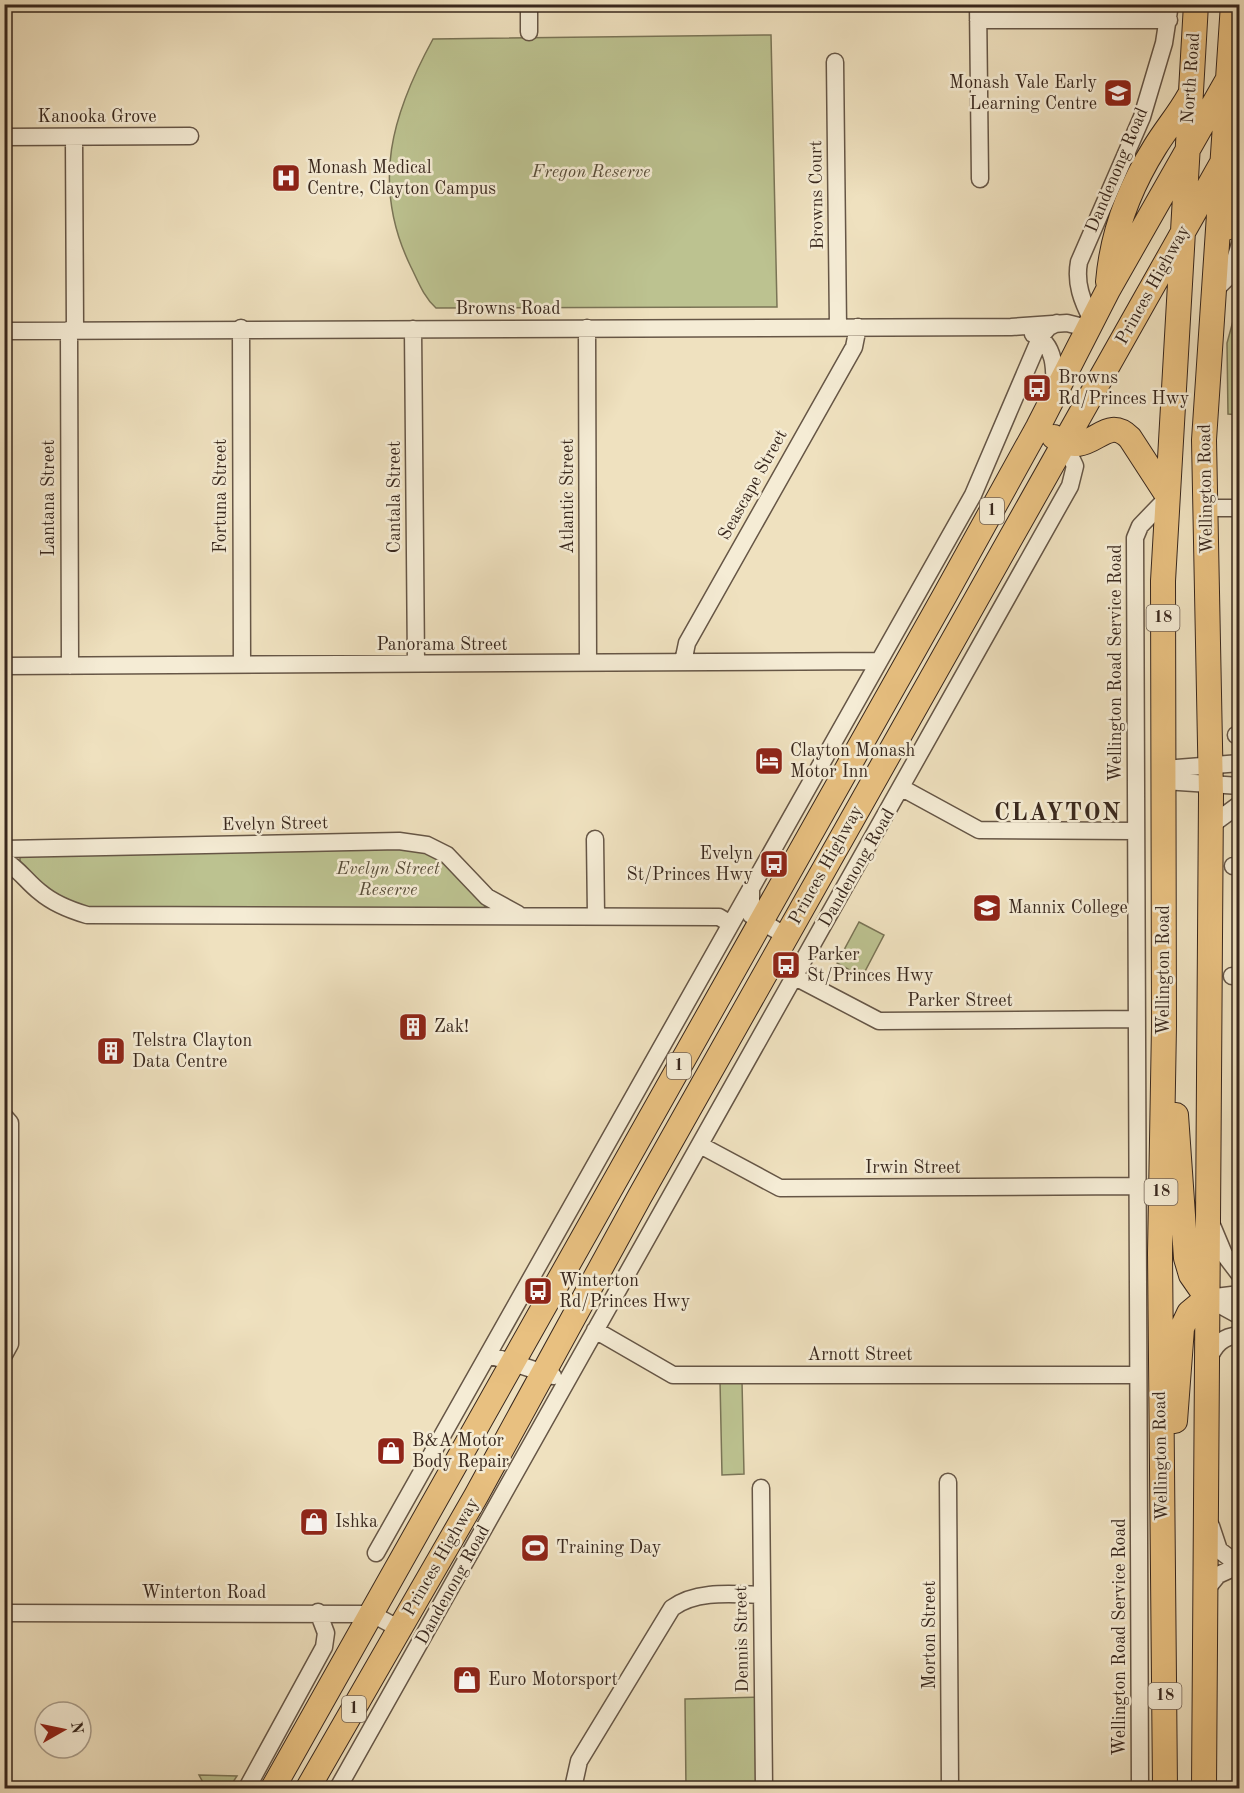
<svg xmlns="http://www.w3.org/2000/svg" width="1244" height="1793" font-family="'Old Standard TT',serif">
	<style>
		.green { fill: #bcc290; stroke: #7a7456; stroke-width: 1.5 }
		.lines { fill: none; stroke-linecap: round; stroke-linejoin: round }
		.minor-casing { stroke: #665646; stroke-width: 19 }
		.highway-casing { stroke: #38271d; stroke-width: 26 }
		.minor { stroke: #f5ecd5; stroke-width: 16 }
		.highway { stroke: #e8c080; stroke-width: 24 }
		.labels { text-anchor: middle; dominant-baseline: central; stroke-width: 5; stroke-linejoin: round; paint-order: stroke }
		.shield { fill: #f5ecd5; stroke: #716254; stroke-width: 1.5 }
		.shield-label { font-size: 16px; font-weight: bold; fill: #38271d }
		.street-label { font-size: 18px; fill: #38271d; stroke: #f5ecd5 }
		.poi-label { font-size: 18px; fill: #38271d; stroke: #f5ecd5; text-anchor: start }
		.park-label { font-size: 18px; font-style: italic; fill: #594e3a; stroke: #f5ecd5 }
		.district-label { font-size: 24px; font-weight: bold; letter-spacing: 1.5px; fill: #38271d; stroke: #f5ecd5 }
	</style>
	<rect width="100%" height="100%" fill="#efe1bf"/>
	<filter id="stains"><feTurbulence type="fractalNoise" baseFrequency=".00333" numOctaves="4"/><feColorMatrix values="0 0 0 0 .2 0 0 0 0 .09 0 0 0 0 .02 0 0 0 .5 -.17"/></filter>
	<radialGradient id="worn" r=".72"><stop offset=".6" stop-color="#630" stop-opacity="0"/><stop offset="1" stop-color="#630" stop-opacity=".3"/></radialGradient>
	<!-- green -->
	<path class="green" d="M 771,35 L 777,307 L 436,308 C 423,296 418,281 410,265 C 371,183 392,114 433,39 Z
		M 1239,299 L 1239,415 L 1228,414 L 1227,343 Z
		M 1235,650 L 1239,650 L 1239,731 Z
		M 1239,814 L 1239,863 L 1235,863 L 1235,822 Z
		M 389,847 L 421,849 L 438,856 L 486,904 L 482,911 L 93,914 L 47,891 L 20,864 L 20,853 Z
		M 1234,870 L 1239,870 L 1239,948 L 1233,948 Z
		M 859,922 L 884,935 L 862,977 L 837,963 Z
		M 1233,958 L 1239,958 L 1240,1202 L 1233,1202 Z
		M 720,1381 L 742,1381 L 744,1474 L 722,1475 Z
		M 763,1697 L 764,1788 L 686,1788 L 685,1699 Z
		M 199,1775 L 237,1776 L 229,1788 L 206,1788 Z"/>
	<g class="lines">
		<!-- minor casing -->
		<g class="minor-casing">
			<path id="minor" d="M 978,4 L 980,179
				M 978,20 L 1169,20
				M 529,32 L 529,4
				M 835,62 L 838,327
				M 4,137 L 190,136
				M 74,137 L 75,330
				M 1213,292 L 1230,275 L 1240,244
				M 1092,320 C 1082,301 1075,283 1079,262 L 1142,117 L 1164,43 L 1170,4
				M 241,328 L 242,664
				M 587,328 L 588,663
				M 413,329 L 416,664
				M 69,330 L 70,666
				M 4,331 L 1011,327 L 1067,323 L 1087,328
				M 1033,334 C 1056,344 1055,371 1054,392
				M 1205,508 L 1240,508
				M 683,662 L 687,643 L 854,347 L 858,327
				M 4,666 L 879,661
				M 1236,735 L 1240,735
				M 1164,769 L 1240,763
				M 1164,781 L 1240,786
				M 902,788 L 979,830 L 1136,831
				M 1210,826 L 1240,804
				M 595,839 L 596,915
				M 4,849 L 399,841 L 427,845 L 447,855 L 487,897 L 518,914
				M 4,860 C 19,869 27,882 40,892 C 54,904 70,910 87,915 L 719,917 L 729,923
				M 1233,866 L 1240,866
				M 751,888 L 751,915 L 786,936
				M 1232,976 L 1240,976
				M 795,977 L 879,1021 L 1136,1019
				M 4,1116 L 10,1123 L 10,1344 L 4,1355
				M 700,1145 L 780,1188 L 1136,1186
				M 1211,1223 L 1224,1254 L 1240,1275
				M 1207,1298 L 1240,1316
				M 1207,1298 L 1240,1294
				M 595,1330 L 673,1375 L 1138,1375
				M 489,1355 L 553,1376
				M 1208,1360 C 1215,1345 1222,1336 1240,1335
				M 948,1482 L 950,1788
				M 761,1488 L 764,1788
				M 1211,1526 L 1219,1550 L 1239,1565
				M 376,1553 L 973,495 L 1041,336 L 1049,327 L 1057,323
				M 1205,1591 L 1218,1575 L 1240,1565
				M 4,1613 L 372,1614 L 400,1629
				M 247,1788 L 324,1647 L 326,1633 L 318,1612
				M 338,1788 L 1070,486 L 1075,466 L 1065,445
				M 573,1788 L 579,1761 L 672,1608 C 696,1590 732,1594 761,1595
				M 1140,1788 L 1135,538 L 1140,526 L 1167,498"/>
		</g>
		<!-- highway casing -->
		<g class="highway-casing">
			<path id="highway" d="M 1226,228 L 1240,190
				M 1108,282 C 1112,234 1130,187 1155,147 C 1166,129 1179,114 1189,96
				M 1054,437 C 1092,462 1103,411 1130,438 L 1167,495
				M 1176,1115 L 1186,1258 L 1191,1275 L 1207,1298
				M 1175,1421 L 1182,1328 L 1189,1313 L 1207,1298
				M 273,1788 L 945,595 L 1038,427 L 1108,290 L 1240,58
				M 308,1788 L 476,1496 L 640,1196 L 1240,131
				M 1165,1788 L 1160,1253 L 1164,1026 L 1163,581 L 1196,4
				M 1204,1788 L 1211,795 L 1204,440 L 1233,4"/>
		</g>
		<!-- minor -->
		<use href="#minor" class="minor"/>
		<!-- highway -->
		<use href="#highway" class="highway"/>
	</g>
	<!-- icons -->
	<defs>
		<g id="school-square" transform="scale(1.5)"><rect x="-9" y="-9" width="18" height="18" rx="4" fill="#8f2418" stroke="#f5ecd5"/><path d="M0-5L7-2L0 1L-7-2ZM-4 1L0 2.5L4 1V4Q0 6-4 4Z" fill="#fff"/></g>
		<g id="hospital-square" transform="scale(1.5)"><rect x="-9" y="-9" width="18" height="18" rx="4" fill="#8f2418" stroke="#f5ecd5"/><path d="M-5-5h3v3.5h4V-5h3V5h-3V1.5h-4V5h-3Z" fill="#fff"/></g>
		<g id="bus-square" transform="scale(1.5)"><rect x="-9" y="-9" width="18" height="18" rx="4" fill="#8f2418" stroke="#f5ecd5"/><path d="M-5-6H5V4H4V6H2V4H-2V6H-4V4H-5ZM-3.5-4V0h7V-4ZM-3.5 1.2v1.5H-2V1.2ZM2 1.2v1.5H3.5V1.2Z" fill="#fff"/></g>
		<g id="hotel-square" transform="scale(1.5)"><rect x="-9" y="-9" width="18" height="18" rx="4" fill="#8f2418" stroke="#f5ecd5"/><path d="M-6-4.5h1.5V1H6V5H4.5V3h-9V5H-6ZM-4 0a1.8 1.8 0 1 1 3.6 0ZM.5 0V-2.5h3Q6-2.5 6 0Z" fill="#fff"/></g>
		<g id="university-square" transform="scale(1.5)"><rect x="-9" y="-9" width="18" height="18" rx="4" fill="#8f2418" stroke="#f5ecd5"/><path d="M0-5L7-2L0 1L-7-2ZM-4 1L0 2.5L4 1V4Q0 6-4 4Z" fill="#fff"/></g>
		<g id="building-square" transform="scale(1.5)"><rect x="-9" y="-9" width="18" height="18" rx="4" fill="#8f2418" stroke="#f5ecd5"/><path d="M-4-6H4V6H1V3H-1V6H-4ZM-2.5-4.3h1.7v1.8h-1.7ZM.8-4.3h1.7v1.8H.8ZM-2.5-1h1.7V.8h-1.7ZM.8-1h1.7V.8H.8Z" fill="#fff"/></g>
		<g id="shop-square" transform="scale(1.5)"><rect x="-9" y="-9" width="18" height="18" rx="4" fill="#8f2418" stroke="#f5ecd5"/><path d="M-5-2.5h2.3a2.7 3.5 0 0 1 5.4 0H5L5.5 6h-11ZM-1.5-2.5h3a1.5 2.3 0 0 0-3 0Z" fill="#fff"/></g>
		<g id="stadium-square" transform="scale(1.5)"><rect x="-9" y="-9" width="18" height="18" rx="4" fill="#8f2418" stroke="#f5ecd5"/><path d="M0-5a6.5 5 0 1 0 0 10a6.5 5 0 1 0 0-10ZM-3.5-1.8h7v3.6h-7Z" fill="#fff"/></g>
	</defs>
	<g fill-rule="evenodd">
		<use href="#school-square" x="1118" y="93"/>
		<use href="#hospital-square" x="286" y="178"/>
		<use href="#bus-square" x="1037" y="388"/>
		<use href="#hotel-square" x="769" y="761"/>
		<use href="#bus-square" x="774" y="864"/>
		<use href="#university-square" x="987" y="908"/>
		<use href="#bus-square" x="786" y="965"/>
		<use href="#building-square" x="413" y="1027"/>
		<use href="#building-square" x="111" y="1051"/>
		<use href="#bus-square" x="538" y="1291"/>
		<use href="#shop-square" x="391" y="1451"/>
		<use href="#shop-square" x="314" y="1522"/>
		<use href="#stadium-square" x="535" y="1548"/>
		<use href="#shop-square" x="467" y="1680"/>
	</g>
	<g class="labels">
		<!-- shield labels -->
		<g class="shield">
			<rect x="980" y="498" width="24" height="26" rx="4.5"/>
			<rect x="1146.5" y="605" width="33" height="26" rx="4.5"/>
			<rect x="667" y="1053" width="24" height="26" rx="4.5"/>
			<rect x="1144.5" y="1179" width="33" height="26" rx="4.5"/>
			<rect x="1148.5" y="1683" width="33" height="26" rx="4.5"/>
			<rect x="342" y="1696" width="24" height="26" rx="4.5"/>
		</g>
		<g class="shield-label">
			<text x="992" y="511">1</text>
			<text x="1163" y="618">18</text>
			<text x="679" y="1066">1</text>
			<text x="1161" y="1192">18</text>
			<text x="1165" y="1696">18</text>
			<text x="354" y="1709">1</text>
		</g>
		<!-- street labels -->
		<g class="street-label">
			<text transform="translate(1191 78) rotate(-86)">North Road</text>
			<text x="97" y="117">Kanooka Grove</text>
			<text transform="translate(1117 170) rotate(-67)">Dandenong Road</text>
			<text transform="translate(817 195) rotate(-91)">Browns Court</text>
			<text transform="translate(1153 285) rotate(-61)">Princes Highway</text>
			<text x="508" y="309">Browns Road</text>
			<text transform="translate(753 485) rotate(-61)">Seascape Street</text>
			<text transform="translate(1206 489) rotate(-91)">Wellington Road</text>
			<text transform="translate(221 496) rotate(-90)">Fortuna Street</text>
			<text transform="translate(568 496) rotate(-90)">Atlantic Street</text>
			<text transform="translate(395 497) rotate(-90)">Cantala Street</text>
			<text transform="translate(49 498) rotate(-90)">Lantana Street</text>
			<text x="442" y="645">Panorama Street</text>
			<text transform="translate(1116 663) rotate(-90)">Wellington Road Service Road</text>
			<text transform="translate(275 824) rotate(-1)">Evelyn Street</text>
			<text transform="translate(826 865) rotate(-61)">Princes Highway</text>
			<text transform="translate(857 868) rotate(-60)">Dandenong Road</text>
			<text transform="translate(1164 970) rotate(-90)">Wellington Road</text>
			<text x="960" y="1001">Parker Street</text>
			<text x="913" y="1168">Irwin Street</text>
			<text x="860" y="1355">Arnott Street</text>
			<text transform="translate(1161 1456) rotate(-91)">Wellington Road</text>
			<text transform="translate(441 1557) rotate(-60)">Princes Highway</text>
			<text transform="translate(453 1585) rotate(-61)">Dandenong Road</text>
			<text x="204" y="1593">Winterton Road</text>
			<text transform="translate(930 1635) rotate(-90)">Morton Street</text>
			<text transform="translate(1120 1637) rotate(-90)">Wellington Road Service Road</text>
			<text transform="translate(742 1639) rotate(-91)">Dennis Street</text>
		</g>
		<!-- poi labels -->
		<g class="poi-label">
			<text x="1097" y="83" text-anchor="end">Monash Vale Early<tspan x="1097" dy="21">Learning Centre</tspan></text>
			<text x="307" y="168">Monash Medical<tspan x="307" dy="21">Centre, Clayton Campus</tspan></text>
			<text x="1058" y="378">Browns<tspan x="1058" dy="21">Rd/Princes Hwy</tspan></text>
			<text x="790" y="751">Clayton Monash<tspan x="790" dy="21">Motor Inn</tspan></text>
			<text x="753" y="854" text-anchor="end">Evelyn<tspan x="753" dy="21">St/Princes Hwy</tspan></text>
			<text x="1008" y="908">Mannix College</text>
			<text x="807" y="955">Parker<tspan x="807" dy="21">St/Princes Hwy</tspan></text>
			<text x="434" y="1027">Zak!</text>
			<text x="132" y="1041">Telstra Clayton<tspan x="132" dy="21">Data Centre</tspan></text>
			<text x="559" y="1281">Winterton<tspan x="559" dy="21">Rd/Princes Hwy</tspan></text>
			<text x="412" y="1441">B&amp;A Motor<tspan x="412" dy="21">Body Repair</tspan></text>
			<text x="335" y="1522">Ishka</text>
			<text x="556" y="1548">Training Day</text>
			<text x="488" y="1680">Euro Motorsport</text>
		</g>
		<!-- park labels -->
		<g class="park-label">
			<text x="591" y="172">Fregon Reserve</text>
			<text x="388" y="869">Evelyn Street<tspan x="388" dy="21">Reserve</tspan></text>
		</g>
		<!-- district labels -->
		<g class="district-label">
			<text x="1058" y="814">CLAYTON</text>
		</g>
	</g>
	<!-- margin -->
	<rect width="1244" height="1793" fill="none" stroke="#efe1bf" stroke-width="24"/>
	<rect x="6" y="6" width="1232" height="1781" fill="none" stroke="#38271d" stroke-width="3"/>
	<rect x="12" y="12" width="1220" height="1769" fill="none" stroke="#38271d" stroke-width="1.5"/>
	<!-- north arrow -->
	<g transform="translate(63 1730) rotate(81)"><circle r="28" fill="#f5ecd5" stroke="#a99d8b" stroke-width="1.5"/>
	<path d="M0-4.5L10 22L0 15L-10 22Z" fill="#8f2418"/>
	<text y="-9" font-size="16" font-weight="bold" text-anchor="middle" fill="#38271d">N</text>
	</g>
	<rect width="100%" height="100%" filter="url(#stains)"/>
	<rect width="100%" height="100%" fill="url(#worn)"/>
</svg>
